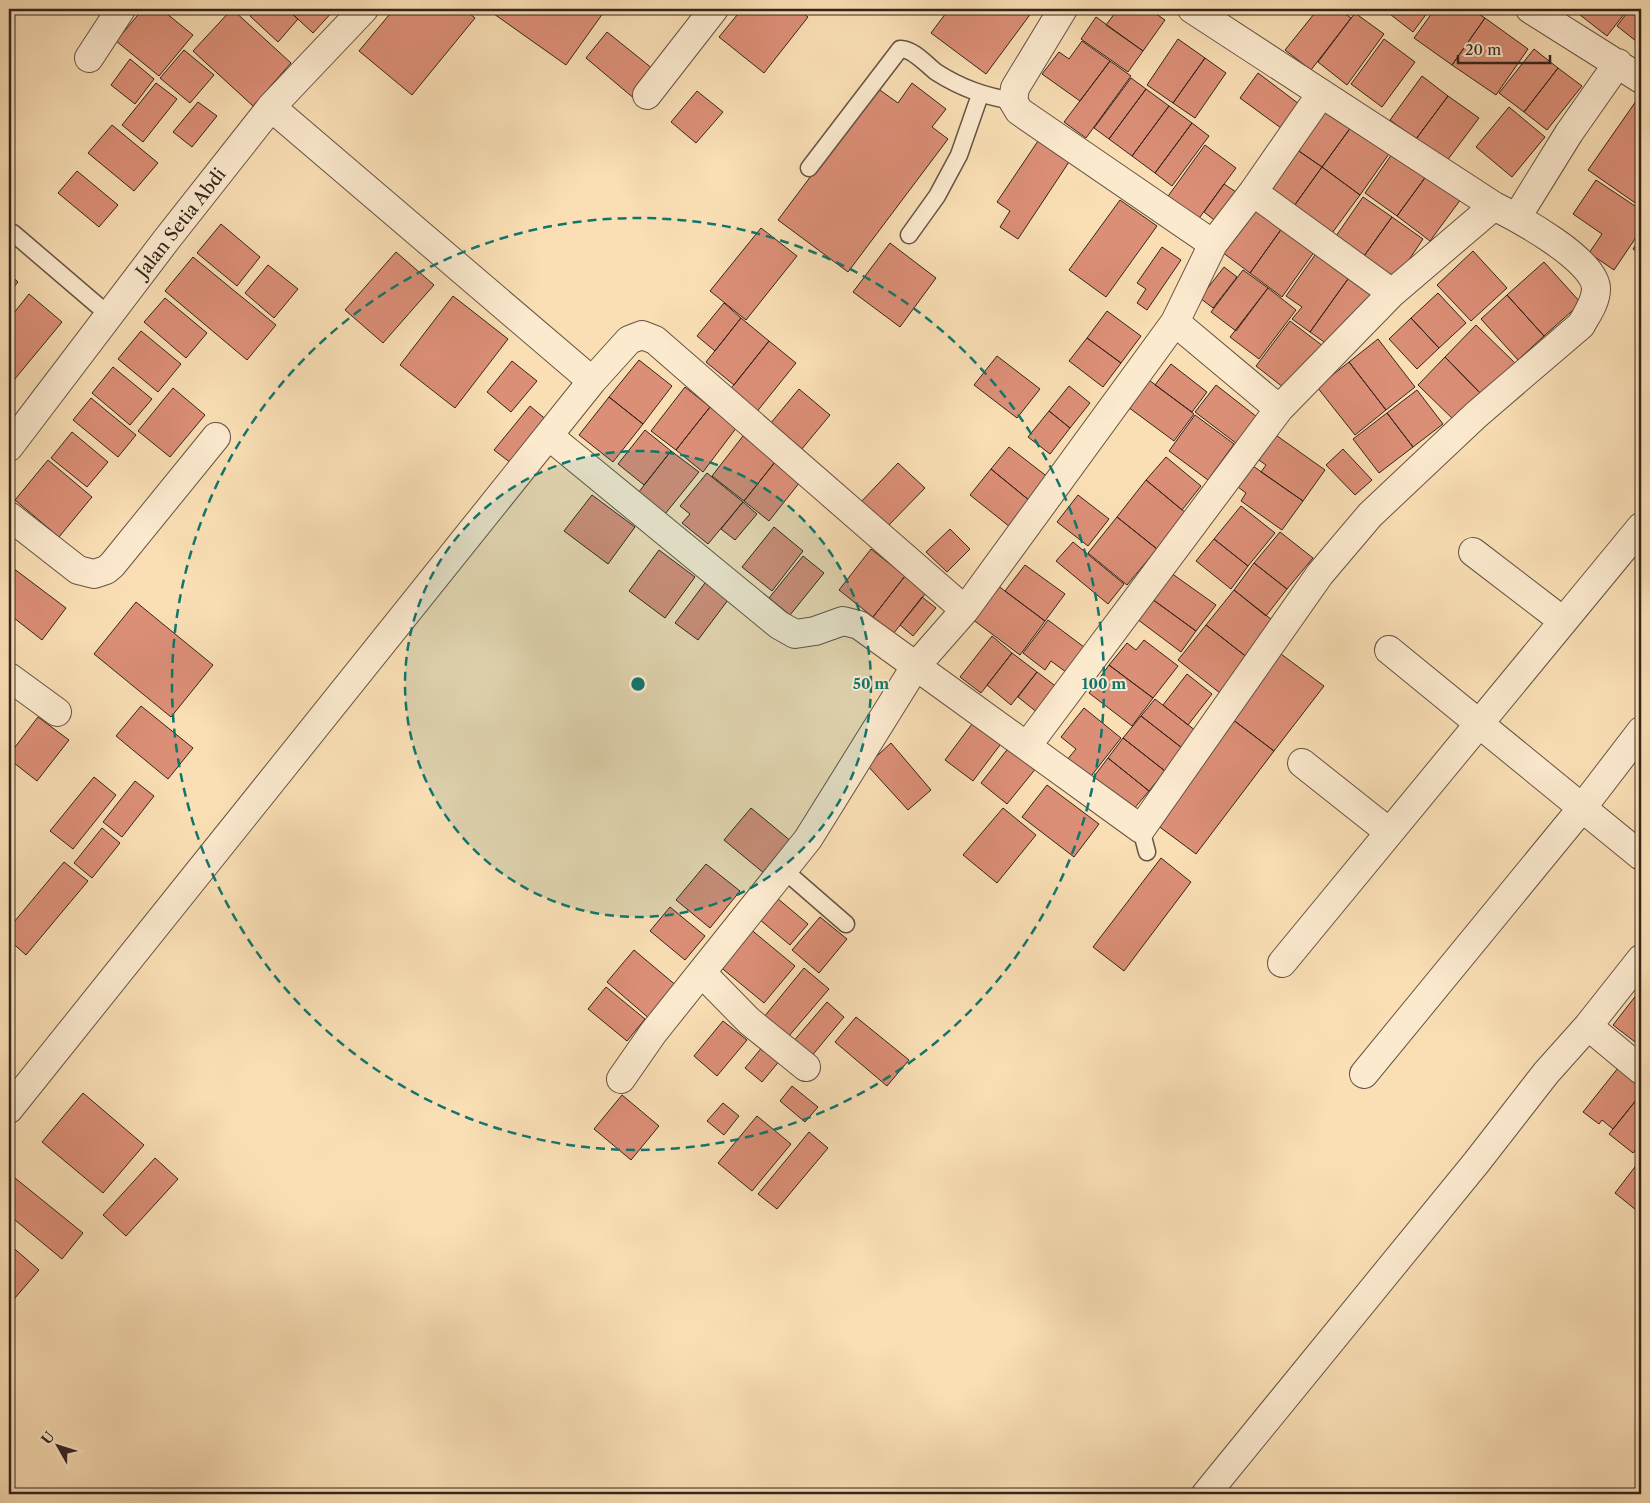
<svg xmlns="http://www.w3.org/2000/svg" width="1650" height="1503" font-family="'Libre Caslon Text',serif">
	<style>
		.building { fill: #dc8f77; stroke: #34241d }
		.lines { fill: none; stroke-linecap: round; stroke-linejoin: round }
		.lane-casing { stroke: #665343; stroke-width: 19 }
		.street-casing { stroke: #665343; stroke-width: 30 }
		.lane { stroke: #fceacf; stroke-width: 16 }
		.street { stroke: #fceacf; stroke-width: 28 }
		.ring { fill: none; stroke: #0f766e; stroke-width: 2.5; stroke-dasharray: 9 6 }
		.labels { text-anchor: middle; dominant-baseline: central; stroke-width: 4; stroke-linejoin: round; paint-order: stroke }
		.street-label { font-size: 18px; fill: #34241d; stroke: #fceacf }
		.centre { fill: #0f766e; stroke: #fceacf; stroke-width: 2.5 }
		.ring-label { font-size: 15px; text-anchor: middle; font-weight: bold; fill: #0f766e; stroke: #fceacf; stroke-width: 4; stroke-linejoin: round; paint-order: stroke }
	</style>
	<rect width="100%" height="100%" fill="#fadfb5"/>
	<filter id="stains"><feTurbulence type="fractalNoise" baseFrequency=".004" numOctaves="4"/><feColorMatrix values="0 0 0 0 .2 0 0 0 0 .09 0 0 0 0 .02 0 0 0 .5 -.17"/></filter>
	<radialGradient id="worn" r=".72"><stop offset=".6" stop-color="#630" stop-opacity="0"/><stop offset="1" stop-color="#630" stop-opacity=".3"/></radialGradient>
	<!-- building -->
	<path class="building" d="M 143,9 L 161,9 L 193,35 L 159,76 L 116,41 Z
		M 232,9 L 291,63 L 253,106 L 193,51 Z
		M 257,9 L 287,9 L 298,19 L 278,42 L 250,16 Z
		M 287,9 L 335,9 L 313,33 Z
		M 394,9 L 464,9 L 475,18 L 412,95 L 359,51 Z
		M 487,9 L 606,9 L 566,65 Z
		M 742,9 L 798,9 L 808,17 L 764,73 L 719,37 Z
		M 949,9 L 1028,9 L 1032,12 L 986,74 L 931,33 Z
		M 1118,9 L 1149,9 L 1165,20 L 1143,51 L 1106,25 Z
		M 1318,9 L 1339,9 L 1351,18 L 1311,70 L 1285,50 Z
		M 1387,9 L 1430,9 L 1413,32 L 1386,11 Z
		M 1435,9 L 1471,9 L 1485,18 L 1452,65 L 1414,38 Z
		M 1577,9 L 1628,9 L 1607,36 L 1575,11 Z
		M 1630,9 L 1641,9 L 1641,45 L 1617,26 Z
		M 1355,13 L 1384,34 L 1347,85 L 1318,62 Z
		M 1096,17 L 1143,51 L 1128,72 L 1081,39 Z
		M 1485,18 L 1528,49 L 1496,95 L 1452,65 Z
		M 607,32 L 658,73 L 636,100 L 586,58 Z
		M 1178,39 L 1205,58 L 1173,103 L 1147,85 Z
		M 1384,39 L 1415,62 L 1382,107 L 1351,84 Z
		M 1082,41 L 1110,61 L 1080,101 L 1042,74 L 1059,52 L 1069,59 Z
		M 1534,49 L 1558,68 L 1524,112 L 1499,93 Z
		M 184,50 L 214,75 L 190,103 L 160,78 Z
		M 1205,58 L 1226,73 L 1195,118 L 1173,103 Z
		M 130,59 L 154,79 L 135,104 L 111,85 Z
		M 1110,61 L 1131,76 L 1086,138 L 1064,122 Z
		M 1558,68 L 1582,86 L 1547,130 L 1524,112 Z
		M 1258,73 L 1303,107 L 1285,131 L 1240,98 Z
		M 1422,76 L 1448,96 L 1416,139 L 1390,120 Z
		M 1131,78 L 1146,89 L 1109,139 L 1094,128 Z
		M 156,83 L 177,99 L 143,142 L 122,125 Z
		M 912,83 L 946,109 L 932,127 L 948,139 L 848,272 L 778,220 L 877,88 L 898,103 Z
		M 1146,89 L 1169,106 L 1132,156 L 1109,139 Z
		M 697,91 L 723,112 L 696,143 L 671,122 Z
		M 1641,94 L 1641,207 L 1588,170 Z
		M 1448,96 L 1479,118 L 1446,162 L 1416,139 Z
		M 198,102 L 217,116 L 192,147 L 173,132 Z
		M 1326,103 L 1354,123 L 1322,167 L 1293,147 Z
		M 1169,106 L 1192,123 L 1155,173 L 1132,156 Z
		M 1509,107 L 1545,137 L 1512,177 L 1476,147 Z
		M 1192,123 L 1209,136 L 1172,186 L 1155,173 Z
		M 1354,123 L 1391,151 L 1360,195 L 1322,167 Z
		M 112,125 L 158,163 L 134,191 L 88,153 Z
		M 1038,141 L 1069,162 L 1018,239 L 1000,227 L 1010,211 L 997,202 Z
		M 1205,145 L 1236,168 L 1197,221 L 1166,199 Z
		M 1293,147 L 1322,167 L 1289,213 L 1261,192 Z
		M 1394,151 L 1427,175 L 1397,216 L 1365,193 Z
		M 1322,167 L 1360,195 L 1327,240 L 1289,213 Z
		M 77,171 L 118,205 L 99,227 L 58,193 Z
		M 1427,175 L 1461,199 L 1430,241 L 1397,216 Z
		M 1596,180 L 1641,210 L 1641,230 L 1614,270 L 1589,253 L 1602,234 L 1573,214 Z
		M 1224,184 L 1239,194 L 1218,223 L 1204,212 Z
		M 1363,197 L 1392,217 L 1364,256 L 1336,236 Z
		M 1120,200 L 1157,226 L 1106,297 L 1069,270 Z
		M 1253,201 L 1285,224 L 1250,273 L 1218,249 Z
		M 1392,217 L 1423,239 L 1396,279 L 1364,256 Z
		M 221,224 L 260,257 L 237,286 L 197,253 Z
		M 1285,224 L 1317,248 L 1282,297 L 1250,273 Z
		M 761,228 L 797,256 L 746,320 L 710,291 Z
		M 1641,237 L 1641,255 L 1633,249 Z
		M 890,243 L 936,278 L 900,327 L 853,292 Z
		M 1162,247 L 1181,260 L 1147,310 L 1137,303 L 1146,289 L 1137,283 Z
		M 1320,248 L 1353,272 L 1310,332 L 1292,319 L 1302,307 L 1286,296 Z
		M 1473,251 L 1507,288 L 1471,321 L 1437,285 Z
		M 396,252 L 434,285 L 383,343 L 345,310 Z
		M 193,257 L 276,325 L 247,360 L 165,291 Z
		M 1544,262 L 1581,303 L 1544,336 L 1507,295 Z
		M 268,265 L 298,289 L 274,318 L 245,293 Z
		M 1224,267 L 1237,277 L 1213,308 L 1200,298 Z
		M 1243,270 L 1268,288 L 1236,331 L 1211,312 Z
		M 1353,272 L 1377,289 L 1334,349 L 1310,332 Z
		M 9,274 L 18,282 L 9,293 Z
		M 1268,288 L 1296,310 L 1259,359 L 1230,337 Z
		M 1438,293 L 1466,323 L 1439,348 L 1411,318 Z
		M 29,294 L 62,322 L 9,386 L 9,319 Z
		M 1507,295 L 1544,336 L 1518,360 L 1481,319 Z
		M 453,296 L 508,339 L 455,408 L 400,365 Z
		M 165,298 L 207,333 L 186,358 L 144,322 Z
		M 724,303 L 741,318 L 715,351 L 697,336 Z
		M 1107,311 L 1141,336 L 1121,363 L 1087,338 Z
		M 741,318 L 769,341 L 734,385 L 706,362 Z
		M 1411,318 L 1439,348 L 1417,369 L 1389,339 Z
		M 1290,321 L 1323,346 L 1288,391 L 1256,366 Z
		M 1476,325 L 1516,364 L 1484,397 L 1445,357 Z
		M 141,331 L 181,364 L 158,392 L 118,359 Z
		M 1087,338 L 1121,363 L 1103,387 L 1069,361 Z
		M 1378,339 L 1415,387 L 1386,410 L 1349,362 Z
		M 769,341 L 796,363 L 755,414 L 728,392 Z
		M 997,356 L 1040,389 L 1017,418 L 974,385 Z
		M 1445,357 L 1484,397 L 1457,423 L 1418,385 Z
		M 639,360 L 672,386 L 643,424 L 609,397 Z
		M 512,361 L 537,381 L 511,412 L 487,392 Z
		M 1349,362 L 1386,410 L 1355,435 L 1317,387 Z
		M 1171,364 L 1207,392 L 1192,412 L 1155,385 Z
		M 113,367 L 152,399 L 130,425 L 92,393 Z
		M 1149,380 L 1194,414 L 1174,441 L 1128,407 Z
		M 1216,385 L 1257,417 L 1237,444 L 1195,412 Z
		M 1069,386 L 1090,403 L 1070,428 L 1049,411 Z
		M 685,387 L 710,407 L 676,450 L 651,431 Z
		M 173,388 L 205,415 L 170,457 L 138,431 Z
		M 799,389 L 830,415 L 801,450 L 770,424 Z
		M 1417,390 L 1443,424 L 1413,447 L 1387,413 Z
		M 609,397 L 643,424 L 613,462 L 579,435 Z
		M 91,398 L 136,435 L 118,457 L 73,420 Z
		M 530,406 L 555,427 L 520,470 L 494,450 Z
		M 710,407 L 737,427 L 703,472 L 676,450 Z
		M 1049,411 L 1070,428 L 1050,454 L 1028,437 Z
		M 1387,413 L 1413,447 L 1379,473 L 1353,439 Z
		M 1195,415 L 1234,444 L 1208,480 L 1169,451 Z
		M 645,430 L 671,451 L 644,485 L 618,464 Z
		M 72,432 L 108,462 L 87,487 L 51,458 Z
		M 1273,433 L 1325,470 L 1303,501 L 1261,472 L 1266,465 L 1256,458 Z
		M 743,436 L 775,462 L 744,501 L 712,476 Z
		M 1009,447 L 1049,478 L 1030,501 L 991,469 Z
		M 1343,449 L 1372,480 L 1355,495 L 1326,465 Z
		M 671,451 L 699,472 L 665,514 L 638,493 Z
		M 1166,457 L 1201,486 L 1182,510 L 1146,480 Z
		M 48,460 L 92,497 L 59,537 L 15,500 Z
		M 775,462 L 800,482 L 769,521 L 744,501 Z
		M 898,463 L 925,488 L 886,528 L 860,503 Z
		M 1253,466 L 1303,501 L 1282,530 L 1241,501 L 1246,493 L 1238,487 Z
		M 991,469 L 1030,501 L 1010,527 L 970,495 Z
		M 707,473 L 743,502 L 708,544 L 682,523 L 690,514 L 680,506 Z
		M 1146,480 L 1186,513 L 1157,549 L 1117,517 Z
		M 592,495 L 635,527 L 608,564 L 564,531 Z
		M 1078,495 L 1109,519 L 1088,546 L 1057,522 Z
		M 743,502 L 757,514 L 735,540 L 721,529 Z
		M 1241,506 L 1275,533 L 1248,566 L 1214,539 Z
		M 1117,517 L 1157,549 L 1127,585 L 1088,553 Z
		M 774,527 L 803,551 L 772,591 L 742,567 Z
		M 950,529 L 970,549 L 947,572 L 926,552 Z
		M 1280,532 L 1313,558 L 1287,589 L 1254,563 Z
		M 1214,539 L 1248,566 L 1231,589 L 1196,561 Z
		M 1073,542 L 1124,584 L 1108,604 L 1056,561 Z
		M 871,549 L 905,576 L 873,617 L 839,590 Z
		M 659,550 L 695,577 L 665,618 L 629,591 Z
		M 803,556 L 824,573 L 790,615 L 769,598 Z
		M 1254,563 L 1287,589 L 1266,616 L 1234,590 Z
		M 9,565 L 66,608 L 42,640 L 9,614 Z
		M 1025,565 L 1065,594 L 1045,621 L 1005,591 Z
		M 1171,573 L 1216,605 L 1196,631 L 1152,599 Z
		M 905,576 L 926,593 L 893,634 L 873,617 Z
		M 705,583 L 728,600 L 698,640 L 675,623 Z
		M 997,585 L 1045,621 L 1020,655 L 972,619 Z
		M 1234,590 L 1276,623 L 1248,658 L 1206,625 Z
		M 922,597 L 936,608 L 913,636 L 900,625 Z
		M 1152,599 L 1196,631 L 1181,652 L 1137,619 Z
		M 136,602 L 213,665 L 171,717 L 94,654 Z
		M 1048,620 L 1088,650 L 1070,675 L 1051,661 L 1045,670 L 1023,653 Z
		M 1206,625 L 1248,658 L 1220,693 L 1178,660 Z
		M 992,636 L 1012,653 L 981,693 L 960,677 Z
		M 1144,640 L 1178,666 L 1153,698 L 1109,665 L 1127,643 L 1136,650 Z
		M 1012,653 L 1037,672 L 1011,705 L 987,685 Z
		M 1281,654 L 1324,686 L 1274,751 L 1232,719 Z
		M 1109,665 L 1153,698 L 1132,726 L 1089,693 Z
		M 1037,672 L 1058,688 L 1038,713 L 1018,697 Z
		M 1187,674 L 1212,694 L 1188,725 L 1163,705 Z
		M 1155,699 L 1196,731 L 1182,748 L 1141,716 Z
		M 141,706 L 193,748 L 168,779 L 116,736 Z
		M 1084,708 L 1121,738 L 1088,780 L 1066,761 L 1076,749 L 1061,737 Z
		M 978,716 L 1006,737 L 973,781 L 945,760 Z
		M 1141,716 L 1182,748 L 1165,771 L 1123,738 Z
		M 38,717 L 69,740 L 37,781 L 9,759 L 9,755 Z
		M 1232,719 L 1274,751 L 1196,854 L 1153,822 Z
		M 1123,738 L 1165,771 L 1149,791 L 1108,758 Z
		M 891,743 L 931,790 L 908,810 L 867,765 Z
		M 1010,746 L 1037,767 L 1007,804 L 981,783 Z
		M 1108,758 L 1149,791 L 1132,811 L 1092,779 Z
		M 94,777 L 116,795 L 73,849 L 50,831 Z
		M 135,781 L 154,796 L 122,837 L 103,822 Z
		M 1047,785 L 1099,824 L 1074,857 L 1022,817 Z
		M 751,808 L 792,842 L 765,874 L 724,840 Z
		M 1003,808 L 1036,835 L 997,883 L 963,855 Z
		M 102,828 L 120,843 L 92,878 L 74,863 Z
		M 1161,858 L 1191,882 L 1124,971 L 1093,947 Z
		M 64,862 L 88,881 L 26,955 L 9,940 L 9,928 Z
		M 706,864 L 740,891 L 710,928 L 676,900 Z
		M 777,898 L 808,924 L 790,945 L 759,919 Z
		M 670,907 L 705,936 L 685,960 L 650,931 Z
		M 820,917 L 847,939 L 819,973 L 792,950 Z
		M 749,928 L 795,966 L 764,1003 L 718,965 Z
		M 634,950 L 678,987 L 651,1020 L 607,982 Z
		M 804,968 L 829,989 L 788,1037 L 764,1017 Z
		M 606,987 L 645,1019 L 627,1041 L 588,1009 Z
		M 1641,989 L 1641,1043 L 1639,1045 L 1613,1025 Z
		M 827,1002 L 844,1017 L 810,1058 L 792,1043 Z
		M 856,1017 L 909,1060 L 887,1086 L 835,1042 Z
		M 723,1021 L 747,1040 L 717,1076 L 694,1056 Z
		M 764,1045 L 781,1059 L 762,1082 L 745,1068 Z
		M 1618,1068 L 1641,1086 L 1641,1094 L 1613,1129 L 1602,1120 L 1599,1124 L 1583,1112 Z
		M 792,1086 L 818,1107 L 805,1122 L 780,1101 Z
		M 83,1093 L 144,1145 L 103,1193 L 42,1142 Z
		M 1641,1094 L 1641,1143 L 1633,1153 L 1609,1134 Z
		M 622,1095 L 659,1126 L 631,1160 L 594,1129 Z
		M 723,1103 L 739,1116 L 724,1135 L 707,1121 Z
		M 757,1116 L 791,1144 L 752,1191 L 718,1163 Z
		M 809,1132 L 828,1148 L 777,1209 L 758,1194 Z
		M 155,1158 L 178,1179 L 126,1236 L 103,1215 Z
		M 1641,1159 L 1641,1214 L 1615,1193 Z
		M 15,1178 L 83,1233 L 62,1259 L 9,1215 L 9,1186 Z
		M 9,1244 L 39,1270 L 9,1305 Z"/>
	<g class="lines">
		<!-- lane casing -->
		<g class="lane-casing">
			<path id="lane" d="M 809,168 L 900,49 C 912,48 927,65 936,72 C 961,88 984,96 1013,101
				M 13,233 L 110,316
				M 909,235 L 937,196 L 959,155 L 980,95
				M 1141,829 L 1147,852
				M 785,871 L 846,924"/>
		</g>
		<!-- street casing -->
		<g class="street-casing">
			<path id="street" d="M 1530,9 L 1641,79
				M 89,58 L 121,9
				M 647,95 L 714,9
				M 271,107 L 592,381
				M 1253,192 L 1392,293
				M 1517,217 L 1569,133 L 1618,63
				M 1213,244 L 1253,192 L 1321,94
				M 1279,409 L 1392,293 L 1494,206
				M 549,436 L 779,625 L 795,634 L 815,631 L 843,621 L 859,625 L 1141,829 L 1320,574 L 1370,515 L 1476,415 L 1581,325 C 1587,314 1596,302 1596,289 C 1596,260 1518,218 1494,206 L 1192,9
				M 9,447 L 167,239 L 271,107 L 364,9
				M 9,516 L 78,570 L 94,574 L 106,570 L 112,565 L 216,437
				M 1473,552 L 1563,621
				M 1389,650 L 1641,856
				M 9,677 L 57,712
				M 1027,746 L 1279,409 L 1175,322
				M 1302,763 L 1389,832
				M 1282,963 L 1641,527
				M 702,973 L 749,1021 L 806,1067
				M 1588,1026 L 1641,1070
				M 1364,1074 L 1582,808 L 1641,731
				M 621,1079 L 653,1033 L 808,839 L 915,667 L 965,610 L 1175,322 L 1213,244 L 1019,111 L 1013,101 L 1015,88 L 1063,9
				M 9,1109 L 592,381 L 629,340 L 642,335 L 655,340 L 965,610
				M 1206,1494 L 1476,1163 L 1546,1073 L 1588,1026 L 1641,959"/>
		</g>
		<!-- lane -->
		<use href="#lane" class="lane"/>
		<!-- street -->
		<use href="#street" class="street"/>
	</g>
	<!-- distance rings -->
	<circle cx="638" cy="684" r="233" fill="#0f766e" fill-opacity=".12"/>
	<g class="ring">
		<circle cx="638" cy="684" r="233"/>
		<circle cx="638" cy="684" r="466"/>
	</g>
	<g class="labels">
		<!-- street labels -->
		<g class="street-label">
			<text transform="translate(181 223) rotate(-52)">Jalan Setia Abdi</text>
		</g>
	</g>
	<circle cx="638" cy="684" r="8" class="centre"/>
	<g class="ring-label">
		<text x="871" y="689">50 m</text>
		<text x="1104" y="689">100 m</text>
	</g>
	<!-- margin -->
	<rect width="1650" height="1503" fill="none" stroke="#fadfb5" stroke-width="30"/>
	<rect x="10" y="10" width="1630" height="1483" fill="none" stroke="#34241d" stroke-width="2.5"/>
	<rect x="15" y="15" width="1620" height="1473" fill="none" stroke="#34241d"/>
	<!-- north arrow -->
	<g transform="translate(58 1446) rotate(309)" stroke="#fceacf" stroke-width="4" paint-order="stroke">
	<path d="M0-4L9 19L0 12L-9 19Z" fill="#34241d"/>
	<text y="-8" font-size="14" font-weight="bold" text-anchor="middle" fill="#34241d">U</text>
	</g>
	<!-- scale -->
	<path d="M1458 55v8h92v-8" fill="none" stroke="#34241d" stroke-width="2.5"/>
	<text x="1465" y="55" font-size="15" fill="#34241d" stroke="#fceacf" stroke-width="4" paint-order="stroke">20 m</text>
	<rect width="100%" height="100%" filter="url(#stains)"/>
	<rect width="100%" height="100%" fill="url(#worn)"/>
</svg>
